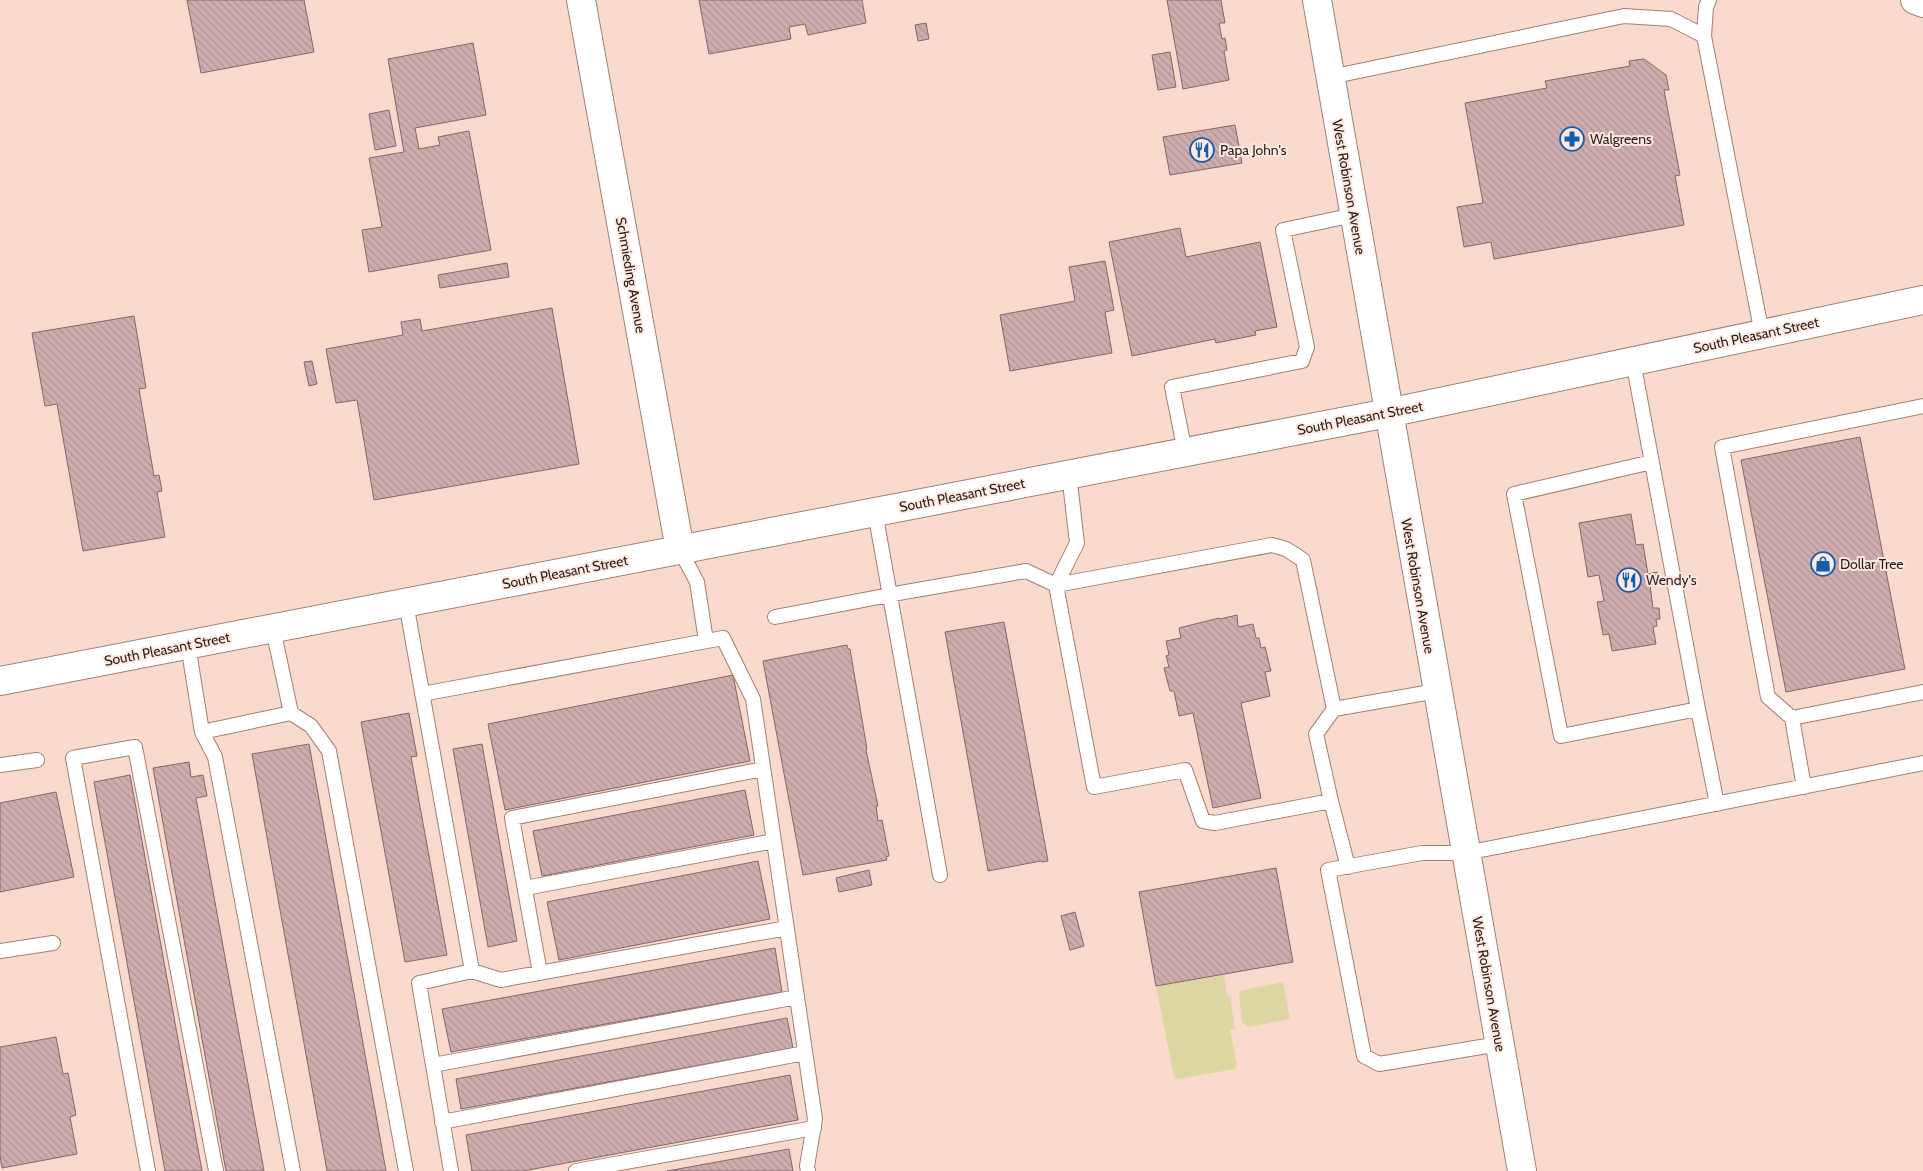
<svg xmlns="http://www.w3.org/2000/svg" width="1923" height="1171" font-family="Cabin,sans-serif">
	<style>
		.green { fill: #dcd7a3 }
		.building { fill: url(#building-back-hatch); stroke: #846668 }
		.lines { fill: none; stroke-linecap: round; stroke-linejoin: round }
		.lane-casing { stroke: #9e8176; stroke-width: 16 }
		.street-casing { stroke: #9e8176; stroke-width: 30 }
		.secondary-casing { stroke: #9e8176; stroke-width: 30 }
		.highway-casing { stroke: #9e8176; stroke-width: 30 }
		.lane { stroke: #fff; stroke-width: 14 }
		.street { stroke: #fff; stroke-width: 28 }
		.secondary { stroke: #fff; stroke-width: 28 }
		.highway { stroke: #fff; stroke-width: 28 }
		.labels { text-anchor: middle; dominant-baseline: central; stroke-width: 4; stroke-linejoin: round; paint-order: stroke }
		.poi-label { font-size: 14px; fill: #2a1e1a; stroke: #feeae2; text-anchor: start }
		.street-label { font-size: 14px; fill: #2a1e1a; stroke: #feeae2 }
	</style>
	<defs>
		<pattern id="building-back-hatch" width="6" height="6" patternUnits="userSpaceOnUse" patternTransform="scale(1.25)"><rect width="6" height="6" fill="#ceadaf"/><path d="M-1 5l2 2M0 0l6 6M5-1l2 2" fill="none" stroke="#b19496"/></pattern>
	</defs>
	<rect width="100%" height="100%" fill="#fadacd"/>
	<!-- green -->
	<path class="green" d="M 1224,975 L 1227,996 L 1230,996 L 1235,1029 L 1230,1030 L 1237,1065 L 1235,1069 L 1178,1079 L 1174,1077 L 1156,986 Z
		M 1283,982 L 1290,1019 L 1248,1027 L 1242,1022 L 1239,991 Z"/>
	<!-- building -->
	<path class="building" d="M 187,0 L 304,0 L 314,52 L 201,73 Z
		M 699,0 L 862,0 L 866,23 L 808,35 L 805,24 L 789,27 L 791,39 L 709,54 Z
		M 1167,0 L 1221,0 L 1225,23 L 1219,23 L 1222,39 L 1225,38 L 1227,50 L 1224,51 L 1229,80 L 1183,89 Z
		M 926,23 L 929,39 L 918,41 L 915,25 Z
		M 473,43 L 486,115 L 415,128 L 419,149 L 440,145 L 438,137 L 469,131 L 491,250 L 369,272 L 362,230 L 382,227 L 369,158 L 404,152 L 388,59 Z
		M 1170,52 L 1176,87 L 1158,90 L 1152,55 Z
		M 1644,59 L 1666,75 L 1669,90 L 1664,90 L 1680,175 L 1675,176 L 1684,225 L 1494,259 L 1491,242 L 1464,247 L 1457,207 L 1483,203 L 1465,103 L 1547,88 L 1545,81 L 1630,66 L 1629,61 Z
		M 389,110 L 396,146 L 375,150 L 369,114 Z
		M 1235,125 L 1242,163 L 1170,175 L 1163,137 Z
		M 1180,228 L 1186,257 L 1260,242 L 1277,327 L 1255,331 L 1256,335 L 1216,343 L 1215,339 L 1132,356 L 1109,242 Z
		M 1105,261 L 1114,310 L 1105,312 L 1112,353 L 1010,371 L 1000,315 L 1075,301 L 1069,267 Z
		M 507,263 L 509,277 L 440,288 L 438,275 Z
		M 552,308 L 579,464 L 374,500 L 357,400 L 336,403 L 326,349 L 403,335 L 401,322 L 420,319 L 422,331 Z
		M 134,316 L 146,388 L 139,389 L 154,476 L 159,475 L 162,491 L 157,492 L 165,537 L 83,551 L 57,404 L 45,406 L 32,333 Z
		M 312,361 L 317,384 L 309,386 L 304,362 Z
		M 1860,437 L 1905,669 L 1786,692 L 1741,460 Z
		M 1631,514 L 1636,545 L 1643,544 L 1648,574 L 1657,572 L 1659,583 L 1650,585 L 1653,608 L 1659,608 L 1660,619 L 1656,619 L 1657,626 L 1653,627 L 1656,644 L 1612,651 L 1609,634 L 1603,635 L 1597,602 L 1604,601 L 1599,575 L 1588,577 L 1579,523 Z
		M 1237,615 L 1238,627 L 1253,624 L 1256,638 L 1259,638 L 1261,648 L 1265,647 L 1271,671 L 1265,672 L 1270,696 L 1241,703 L 1261,798 L 1213,808 L 1193,713 L 1179,716 L 1174,691 L 1170,691 L 1164,668 L 1169,667 L 1166,656 L 1169,655 L 1166,641 L 1181,638 L 1179,628 L 1219,618 L 1220,619 Z
		M 1004,622 L 1048,861 L 1042,862 L 1041,861 L 988,871 L 945,632 Z
		M 847,645 L 848,649 L 850,649 L 867,749 L 866,750 L 878,806 L 876,806 L 878,821 L 882,820 L 889,856 L 886,857 L 887,860 L 803,875 L 763,661 Z
		M 733,675 L 750,761 L 505,810 L 488,724 Z
		M 409,713 L 417,756 L 411,757 L 447,955 L 405,962 L 361,722 Z
		M 309,744 L 386,1171 L 327,1171 L 252,754 Z
		M 482,744 L 517,941 L 488,947 L 453,749 Z
		M 189,762 L 191,777 L 203,775 L 207,796 L 196,798 L 264,1171 L 226,1171 L 153,768 Z
		M 130,775 L 202,1171 L 165,1171 L 94,782 Z
		M 745,790 L 754,835 L 542,876 L 533,831 Z
		M 56,792 L 74,877 L 0,892 L 0,803 Z
		M 758,861 L 770,919 L 559,960 L 547,902 Z
		M 1276,868 L 1293,962 L 1156,986 L 1139,892 Z
		M 869,870 L 872,885 L 839,892 L 836,878 Z
		M 1075,912 L 1084,946 L 1070,950 L 1061,916 Z
		M 775,948 L 782,992 L 451,1052 L 442,1009 Z
		M 787,1018 L 793,1048 L 461,1109 L 456,1079 Z
		M 56,1037 L 63,1074 L 68,1073 L 76,1115 L 70,1117 L 77,1154 L 2,1168 L 0,1156 L 0,1047 Z
		M 790,1075 L 798,1120 L 523,1171 L 472,1171 L 466,1135 Z
		M 789,1149 L 793,1171 L 667,1171 Z"/>
	<g class="lines">
		<!-- lane casing -->
		<g class="lane-casing">
			<path id="lane" d="M 1709,0 L 1706,7 L 1704,36 L 1762,334
				M 1330,77 L 1624,16 L 1671,19 L 1704,36
				M 1633,361 L 1698,709 L 1717,804
				M 1185,452 L 1172,387 L 1302,361 L 1307,347 L 1283,230 L 1354,215
				M 1652,462 L 1514,494 L 1561,736 L 1698,709
				M 1069,474 L 1077,543 L 1056,585 L 1094,787 L 1185,770 L 1203,821 L 1215,823 L 1331,801 L 1348,867
				M 875,512 L 940,875
				M 680,550 L 697,582 L 706,641
				M 406,603 L 472,971 L 419,983 L 451,1171
				M 775,617 L 905,592 L 1026,571 L 1056,585 L 1272,545 L 1286,549 L 1303,560 L 1334,709 L 1316,734 L 1331,801
				M 273,629 L 291,713 L 311,726 L 329,751 L 406,1171
				M 188,645 L 202,732 L 215,757 L 293,1171
				M 422,694 L 723,638 L 753,699 L 815,1119 L 807,1166 L 808,1171
				M 1334,709 L 1437,691
				M 1792,718 L 1923,692
				M 202,732 L 291,713
				M 0,765 L 37,760
				M 1804,787 L 1792,718 L 1768,697 L 1722,447 L 1923,406
				M 525,888 L 774,841
				M 0,951 L 53,943
				M 472,971 L 501,980 L 787,928
				M 540,973 L 512,818 L 763,769
				M 1499,1044 L 1379,1064 L 1364,1056 L 1328,870 L 1422,853 L 1466,853 L 1923,763
				M 433,1065 L 797,997
				M 442,1122 L 805,1053
				M 148,1171 L 73,758 L 135,747 L 216,1171
				M 576,1171 L 814,1128"/>
		</g>
		<!-- street casing -->
		<g class="street-casing">
			<path id="street" d="M 581,0 L 680,550
				M 0,681 L 1388,413 L 1923,300"/>
		</g>
		<!-- secondary casing -->
		<g class="secondary-casing">
			<path id="secondary" d="M 1317,0 L 1522,1171"/>
		</g>
		<!-- highway casing -->
		<g class="highway-casing">
			<path id="highway" d="M 1915,0 L 1923,3"/>
		</g>
		<!-- lane -->
		<use href="#lane" class="lane"/>
		<!-- street -->
		<use href="#street" class="street"/>
		<!-- secondary -->
		<use href="#secondary" class="secondary"/>
		<!-- highway -->
		<use href="#highway" class="highway"/>
	</g>
	<!-- icons -->
	<defs>
		<g id="pharmacy-ring" transform="scale(1.25)"><circle r="9.5" fill="#feeae2" stroke="#105ead" stroke-width="1.5"/><path d="M-2-6h4v4h4v4h-4v4h-4v-4h-4v-4h4Z" fill="#105ead"/></g>
		<g id="restaurant-ring" transform="scale(1.25)"><circle r="9.5" fill="#feeae2" stroke="#105ead" stroke-width="1.5"/><path d="M-5-6h1v4h1v-4h1v4h1v-4h1v5L-1.5 .5V6h-2V.5L-5-1ZM5-6V6H3V1.5H1.5Q1.5-4 5-6Z" fill="#105ead"/></g>
		<g id="shop-ring" transform="scale(1.25)"><circle r="9.5" fill="#feeae2" stroke="#105ead" stroke-width="1.5"/><path d="M-5-2.5h2.3a2.7 3.5 0 0 1 5.4 0H5L5.5 6h-11ZM-1.5-2.5h3a1.5 2.3 0 0 0-3 0Z" fill="#105ead"/></g>
	</defs>
	<g fill-rule="evenodd">
		<use href="#pharmacy-ring" x="1572" y="139"/>
		<use href="#restaurant-ring" x="1202" y="150"/>
		<use href="#shop-ring" x="1823" y="564"/>
		<use href="#restaurant-ring" x="1629" y="580"/>
	</g>
	<g class="labels">
		<!-- poi labels -->
		<g class="poi-label">
			<text x="1590" y="139">Walgreens</text>
			<text x="1220" y="150">Papa John's</text>
			<text x="1840" y="564">Dollar Tree</text>
			<text x="1646" y="580">Wendy's</text>
		</g>
		<!-- street labels -->
		<g class="street-label">
			<text transform="translate(1349 187) rotate(80)">West Robinson Avenue</text>
			<text transform="translate(631 275) rotate(80)">Schmieding Avenue</text>
			<text transform="translate(1756 335) rotate(-12)">South Pleasant Street</text>
			<text transform="translate(1360 418) rotate(-11)">South Pleasant Street</text>
			<text transform="translate(962 495) rotate(-11)">South Pleasant Street</text>
			<text transform="translate(565 572) rotate(-11)">South Pleasant Street</text>
			<text transform="translate(1418 586) rotate(80)">West Robinson Avenue</text>
			<text transform="translate(167 649) rotate(-11)">South Pleasant Street</text>
			<text transform="translate(1489 984) rotate(80)">West Robinson Avenue</text>
		</g>
	</g>
</svg>
